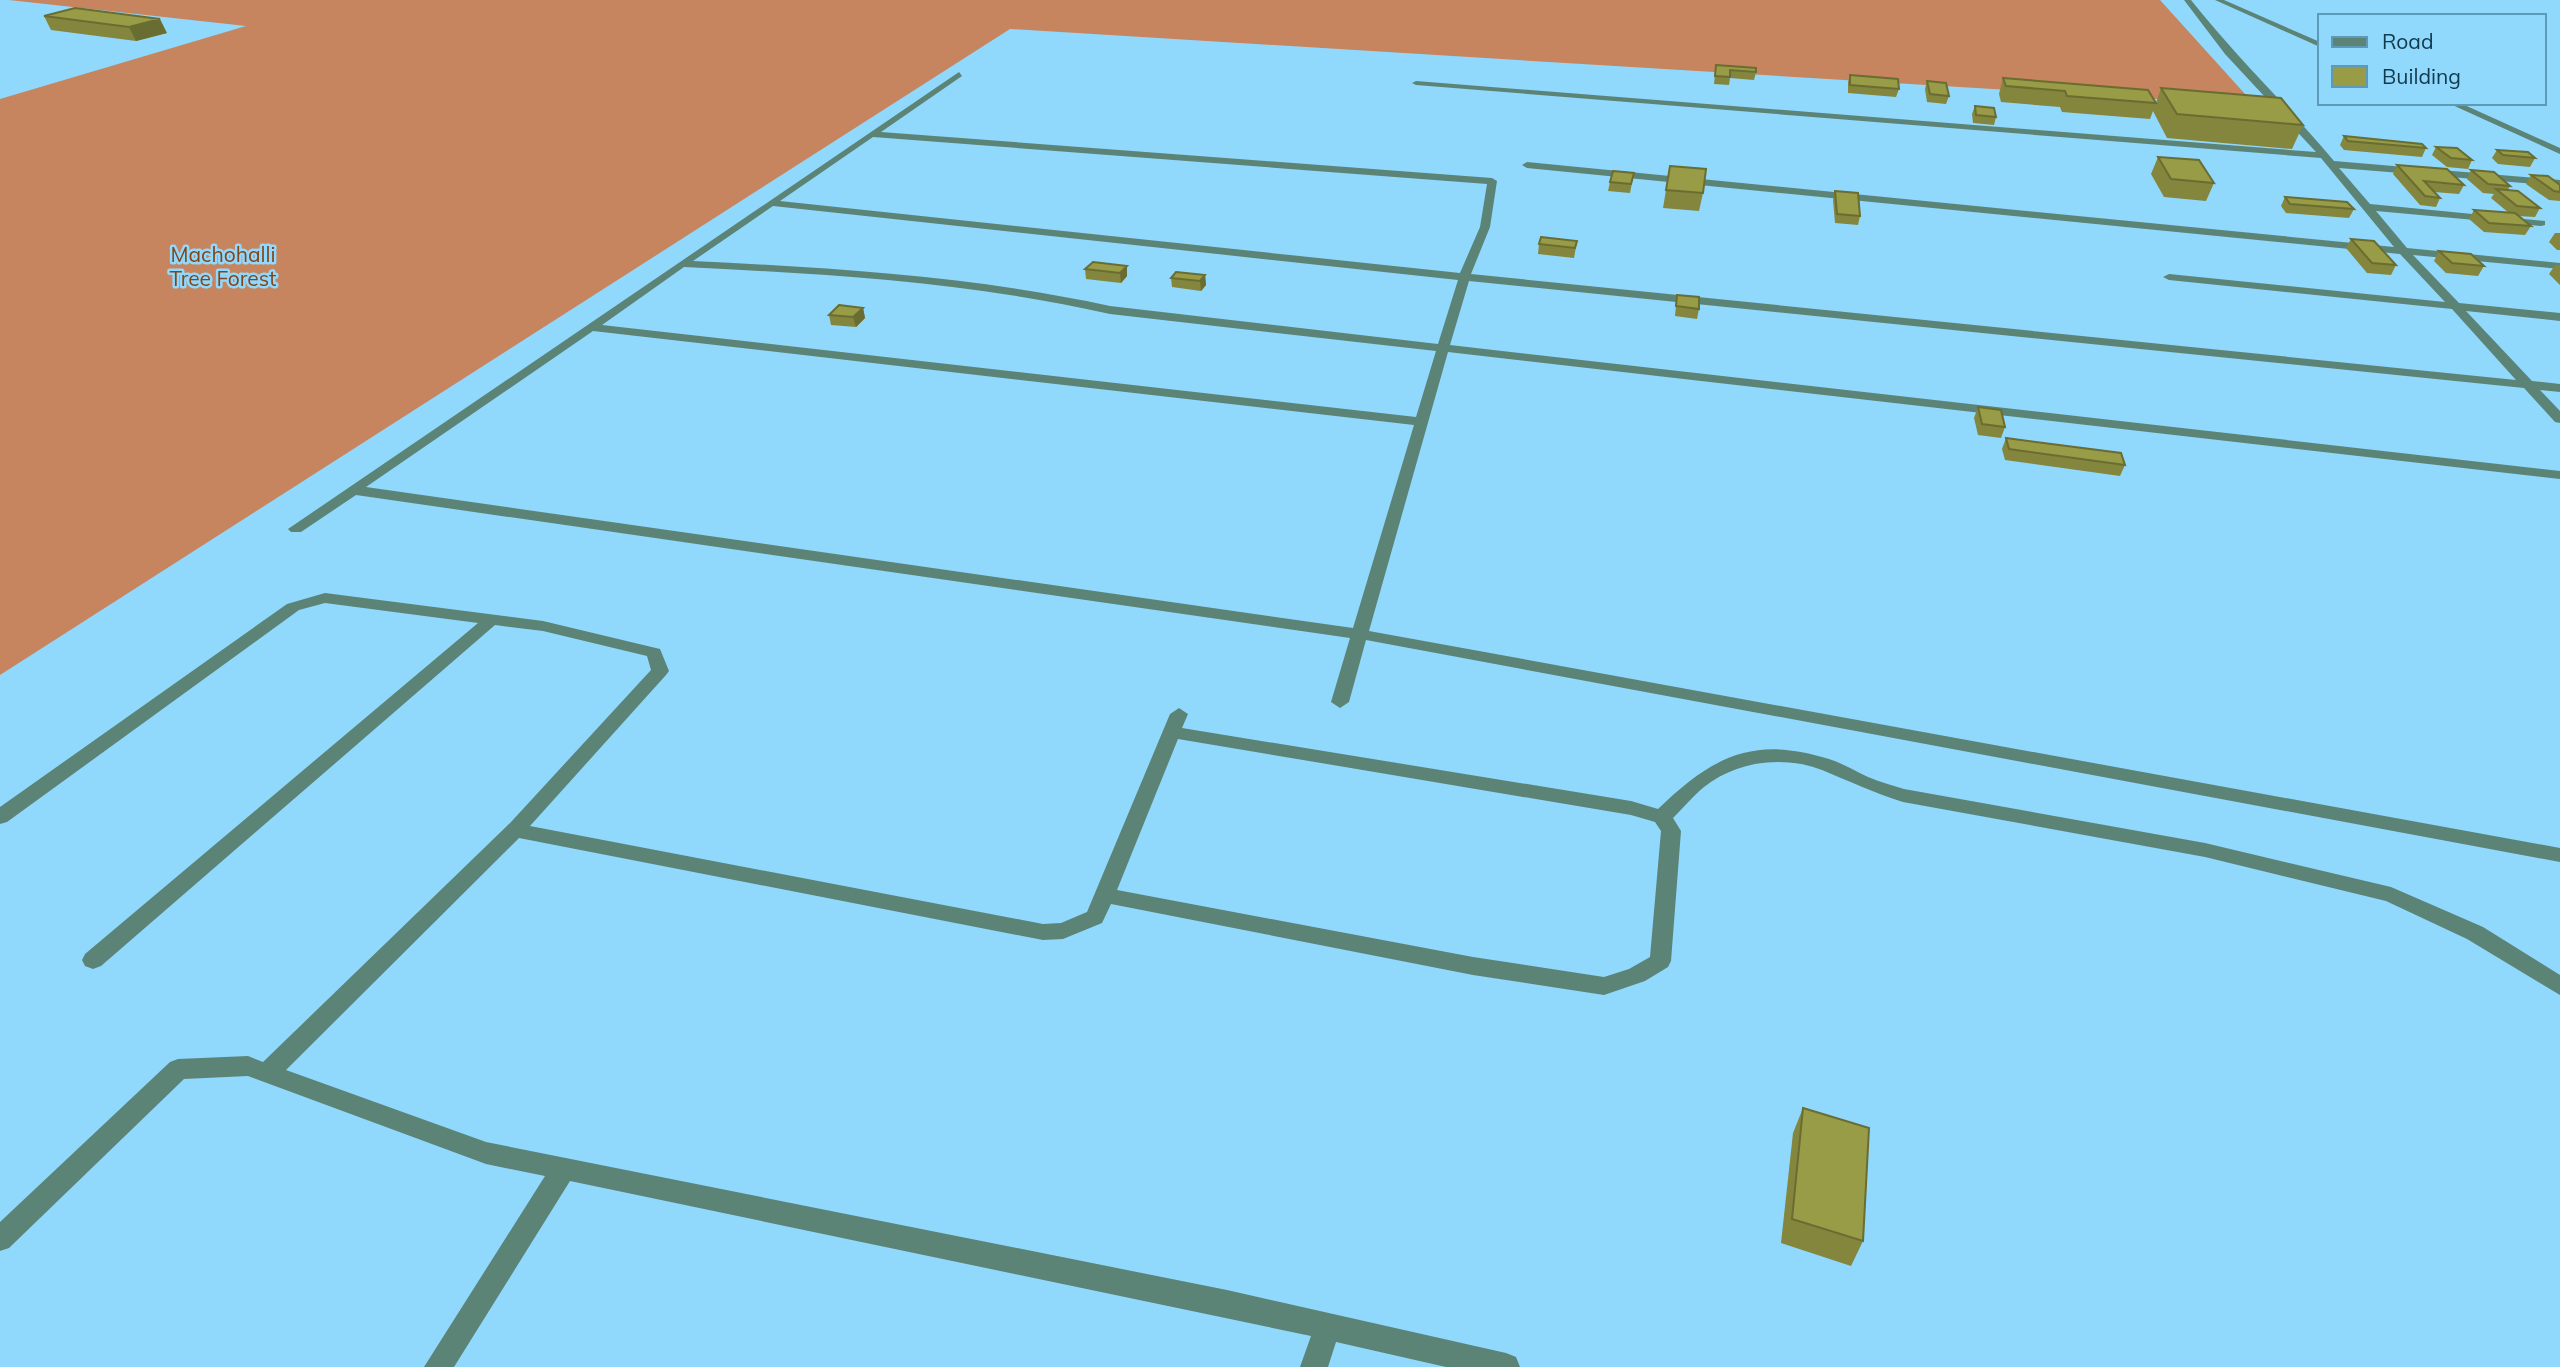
<svg xmlns="http://www.w3.org/2000/svg" width="2560" height="1367" font-family="Mulish,sans-serif">
	<style>
		.forest { fill: #c6855e }
		.lines { fill: none; stroke-linecap: round; stroke-linejoin: round }
		.minor { fill: #5b8476; fill-rule: evenodd }
		.wall { fill: #83863c }
		.shaded-wall { fill: #6a6d31 }
		.building { fill: #989c46; stroke: #6a6d31; stroke-width: 2 }
		.labels { text-anchor: middle; dominant-baseline: central; stroke-width: 5; stroke-linejoin: round; paint-order: stroke }
		.far-park-label { font-size: 21px; fill: #83451a; stroke: #91d8fd }
	</style>
	<rect width="100%" height="100%" fill="#91d8fd"/>
	<!-- forest -->
	<path class="forest" d="M 9,0 L 2160,0 L 2255,105 L 1010,29 L 0,675 L 0,99 L 246,26 Z"/>
	<g class="lines">
		<!-- minor -->
		<path class="minor" d="M 2184,0 L 2191,0 C 2236,57 2288,106 2334,161 L 2560,180 L 2560,186 L 2339,168 L 2370,204 L 2545,221 L 2545,225 L 2541,226 L 2376,211 L 2407,248 L 2560,263 L 2560,269 L 2413,255 L 2459,303 L 2560,313 L 2560,321 L 2466,311 L 2532,381 L 2560,384 L 2560,392 L 2540,390 L 2560,411 L 2560,423 L 2555,422 L 2524,388 L 1469,281 L 1450,345 L 2560,471 L 2560,479 L 1448,352 L 1369,631 L 2560,848 L 2560,862 L 1366,640 L 1349,702 L 1340,708 L 1331,702 L 1350,638 L 356,495 L 301,532 L 291,532 L 288,529 L 959,72 L 962,76 L 881,132 L 1492,178 L 1497,181 L 1490,227 L 1471,274 L 2516,380 L 2452,309 L 2169,280 L 2163,277 L 2169,274 L 2445,302 L 2400,254 L 1527,168 L 1522,165 L 1527,162 L 2394,247 L 2321,158 L 1416,85 L 1412,83 L 1416,81 L 2316,152 L 2225,54 ZM 873,137 L 1487,184 L 1480,227 L 1460,273 L 780,201 ZM 773,206 L 1458,280 L 1438,344 L 1110,306 C 972,276 834,268 693,261 ZM 684,267 C 828,274 970,282 1110,314 L 1436,351 L 1416,417 L 602,325 ZM 593,331 L 1414,425 L 1353,628 L 366,487 Z
			M 2215,0 L 2224,0 L 2320,42 L 2320,47 Z
			M 2448,103 L 2460,103 L 2560,148 L 2560,154 Z
			M 325,593 L 543,621 L 660,649 L 669,671 L 666,675 L 530,826 L 1043,924 L 1061,923 L 1087,912 L 1170,714 L 1179,708 L 1188,714 L 1182,728 L 1631,801 L 1658,809 C 1712,757 1753,735 1829,759 C 1842,763 1855,771 1868,777 C 1880,782 1892,785 1904,789 L 2205,843 L 2391,887 L 2483,927 L 2560,975 L 2560,995 L 2467,939 L 2386,901 L 2205,857 L 1903,802 C 1874,793 1849,781 1822,770 C 1783,755 1737,761 1704,787 C 1693,796 1683,808 1673,818 L 1681,831 L 1671,961 L 1668,967 L 1645,981 L 1604,995 L 1473,975 L 1111,904 L 1102,923 L 1063,939 L 1043,940 L 519,838 L 286,1070 L 486,1142 L 1227,1290 L 1506,1353 L 1516,1357 L 1520,1367 L 1446,1367 L 1336,1342 L 1328,1367 L 1300,1367 L 1311,1336 L 570,1181 L 454,1367 L 424,1367 L 545,1176 L 486,1164 L 248,1076 L 184,1079 L 9,1248 L 0,1251 L 0,1222 L 170,1062 L 178,1059 L 248,1056 L 263,1062 L 511,822 L 651,670 L 647,656 L 543,631 L 495,625 L 101,966 L 93,969 L 85,966 L 82,960 L 85,954 L 478,623 L 325,603 L 299,610 L 7,822 L 0,824 L 0,807 L 287,604 ZM 1178,739 L 1631,815 L 1655,822 L 1661,831 L 1650,957 L 1629,969 L 1604,977 L 1473,957 L 1117,890 Z"/>
	</g>
	<!-- wall -->
	<path class="wall" d="M 75,8 L 167,33 L 136,41 L 51,30 L 44,16 Z
		M 1716,65 L 1756,72 L 1754,80 L 1730,78 L 1729,85 L 1714,84 Z
		M 1850,75 L 1899,89 L 1896,97 L 1848,93 L 1848,82 Z
		M 2003,78 L 2156,103 L 2161,88 L 2303,125 L 2292,149 L 2167,138 L 2153,111 L 2150,119 L 2062,112 L 2060,107 L 2001,102 L 1999,94 Z
		M 1927,81 L 1949,96 L 1946,104 L 1927,102 L 1925,89 Z
		M 1975,106 L 1996,117 L 1994,125 L 1973,123 L 1972,114 Z
		M 2344,136 L 2426,148 L 2422,157 L 2344,150 L 2340,145 Z
		M 2436,147 L 2472,160 L 2468,169 L 2447,167 L 2432,155 Z
		M 2497,150 L 2535,158 L 2530,167 L 2498,164 L 2492,158 Z
		M 2158,157 L 2214,183 L 2206,201 L 2164,197 L 2151,174 Z
		M 2397,165 L 2464,185 L 2459,194 L 2434,192 L 2440,198 L 2436,207 L 2420,205 L 2393,174 Z
		M 1670,166 L 1703,193 L 1699,211 L 1663,208 Z
		M 2471,170 L 2510,186 L 2508,190 L 2540,208 L 2535,217 L 2518,216 L 2531,226 L 2525,235 L 2484,232 L 2469,219 L 2474,210 L 2509,213 L 2491,198 L 2494,194 L 2483,193 L 2467,179 Z
		M 1634,173 L 1630,193 L 1608,191 L 1610,182 Z
		M 2531,175 L 2560,185 L 2560,201 L 2549,200 L 2526,184 Z
		M 1835,191 L 1860,216 L 1858,225 L 1835,223 L 1833,200 Z
		M 2285,197 L 2354,209 L 2349,218 L 2286,213 L 2281,206 Z
		M 2555,233 L 2560,233 L 2560,250 L 2557,250 L 2549,242 Z
		M 2351,239 L 2396,265 L 2391,275 L 2367,273 L 2346,248 Z
		M 1577,241 L 1574,258 L 1538,254 L 1539,244 Z
		M 2439,251 L 2484,266 L 2478,276 L 2446,273 L 2434,261 Z
		M 1093,262 L 1127,276 L 1121,283 L 1086,279 L 1085,269 Z
		M 2555,265 L 2560,265 L 2560,285 L 2549,274 Z
		M 1205,275 L 1206,285 L 1201,291 L 1172,287 L 1171,278 Z
		M 1677,295 L 1699,309 L 1697,319 L 1675,316 Z
		M 863,308 L 865,318 L 856,327 L 831,325 L 829,315 Z
		M 1978,407 L 2005,427 L 2001,438 L 1978,435 L 1974,418 Z
		M 2006,438 L 2125,465 L 2120,476 L 2005,460 L 2002,449 Z
		M 1803,1108 L 1863,1241 L 1851,1266 L 1781,1243 L 1793,1133 Z"/>
	<!-- shaded-wall -->
	<path class="shaded-wall" d="M 160,19 L 167,33 L 136,41 L 129,27 Z
		M 1127,266 L 1127,276 L 1121,283 L 1120,273 Z
		M 1205,275 L 1206,285 L 1201,291 L 1200,281 Z
		M 863,308 L 865,318 L 856,327 L 853,317 Z"/>
	<!-- building -->
	<path class="building" d="M 75,8 L 160,19 L 129,27 L 44,16 Z
		M 1716,65 L 1756,68 L 1756,72 L 1730,70 L 1730,77 L 1715,76 Z
		M 1850,75 L 1898,79 L 1899,89 L 1850,85 Z
		M 2003,78 L 2148,90 L 2156,103 L 2067,96 L 2065,91 L 2006,86 Z
		M 1927,81 L 1946,83 L 1949,96 L 1930,94 Z
		M 2161,88 L 2281,98 L 2303,125 L 2177,114 Z
		M 1975,106 L 1994,108 L 1996,117 L 1976,115 Z
		M 2344,136 L 2422,144 L 2426,148 L 2348,141 Z
		M 2436,147 L 2457,148 L 2472,160 L 2451,158 Z
		M 2497,150 L 2528,152 L 2535,158 L 2503,155 Z
		M 2158,157 L 2199,160 L 2214,183 L 2171,179 Z
		M 2397,165 L 2447,169 L 2464,185 L 2424,181 L 2440,198 L 2425,196 Z
		M 1670,166 L 1706,169 L 1703,193 L 1666,190 Z
		M 2471,170 L 2494,172 L 2510,186 L 2488,184 Z
		M 1613,171 L 1634,173 L 1631,184 L 1610,182 Z
		M 2531,175 L 2548,176 L 2560,185 L 2560,192 L 2554,191 Z
		M 2496,189 L 2518,191 L 2540,208 L 2517,206 Z
		M 1835,191 L 1858,193 L 1860,216 L 1837,214 Z
		M 2285,197 L 2347,202 L 2354,209 L 2290,204 Z
		M 2474,210 L 2515,213 L 2531,226 L 2489,223 Z
		M 1541,237 L 1577,241 L 1575,248 L 1539,244 Z
		M 2351,239 L 2374,241 L 2396,265 L 2372,263 Z
		M 2439,251 L 2471,254 L 2484,266 L 2452,263 Z
		M 1093,262 L 1127,266 L 1120,273 L 1085,269 Z
		M 1176,272 L 1205,275 L 1200,281 L 1171,278 Z
		M 1677,295 L 1699,297 L 1699,309 L 1676,306 Z
		M 839,305 L 863,308 L 853,317 L 829,315 Z
		M 1978,407 L 2001,410 L 2005,427 L 1982,424 Z
		M 2006,438 L 2121,453 L 2125,465 L 2009,449 Z
		M 1803,1108 L 1869,1128 L 1863,1241 L 1792,1219 Z"/>
	<g class="labels">
		<!-- far-park labels -->
		<g class="far-park-label">
			<text x="223" y="254">Machohalli<tspan x="223" dy="24">Tree Forest</tspan></text>
		</g>
	</g>
	<!-- legend -->
	<rect x="2318" y="14" width="228" height="91" fill="#91d8fd" stroke="#5e99b7" stroke-width="2"/>
	<rect x="2332" y="37" width="35" height="10" fill="#5b8476" stroke="#5e99b7" stroke-width="2"/>
	<text x="2382" y="49" font-size="21" fill="#123a4d">Road</text>
	<rect x="2332" y="66" width="35" height="21" fill="#989c46" stroke="#5e99b7" stroke-width="2"/>
	<text x="2382" y="84" font-size="21" fill="#123a4d">Building</text>
</svg>
